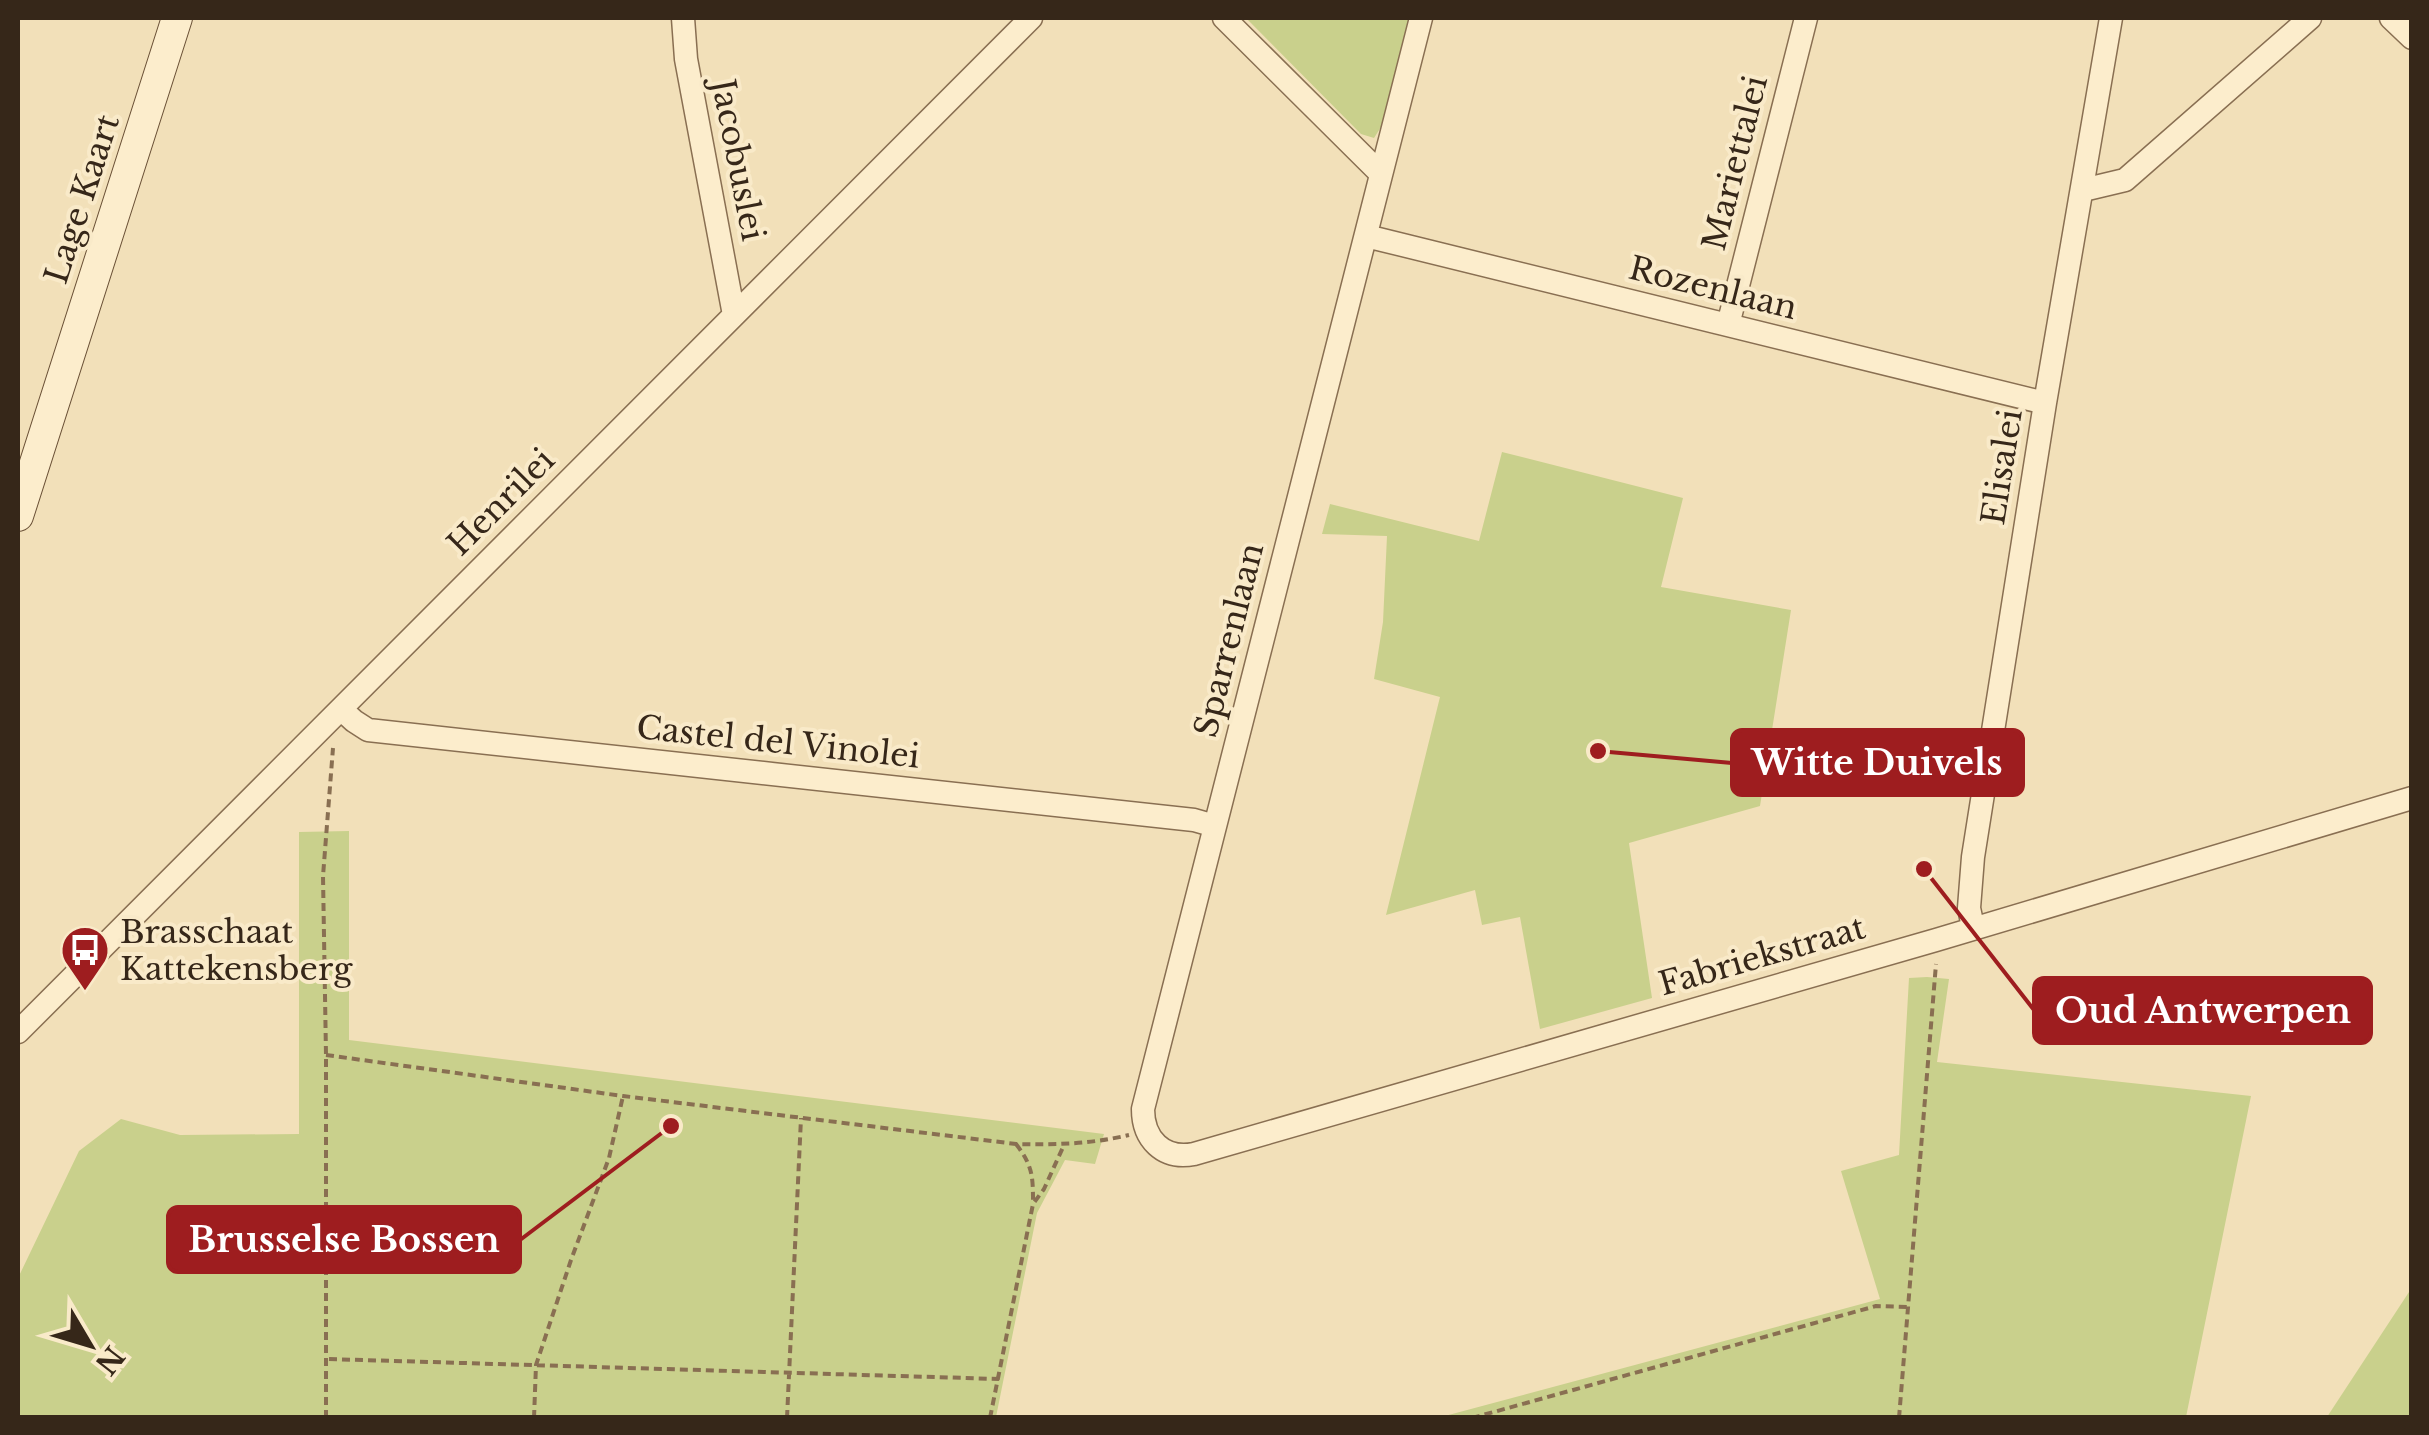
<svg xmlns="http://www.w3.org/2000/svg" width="2429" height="1435" font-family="'Libre Baskerville',serif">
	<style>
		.green { fill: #c9d08c }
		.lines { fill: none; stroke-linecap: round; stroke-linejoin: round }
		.street-casing { stroke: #896f52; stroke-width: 25 }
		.secondary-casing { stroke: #6a5036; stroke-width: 32 }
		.path { stroke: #896f52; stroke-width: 4; stroke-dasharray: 8 5; stroke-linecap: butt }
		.street { stroke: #fcedcc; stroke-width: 22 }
		.secondary { stroke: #fcedcc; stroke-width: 30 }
		.labels { text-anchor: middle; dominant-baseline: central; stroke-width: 8; stroke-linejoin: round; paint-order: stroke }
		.street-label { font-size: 32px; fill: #362719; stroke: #f9eac9 }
		.poi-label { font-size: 32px; fill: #362719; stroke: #f9eac9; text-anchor: start }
		.leader { fill: none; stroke: #9e1d1f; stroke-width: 4 }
		.callout-dot { fill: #9e1d1f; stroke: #f9eac9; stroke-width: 4 }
		.callout { fill: #9e1d1f; stroke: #9e1d1f; stroke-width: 4 }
		.callout-label { font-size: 35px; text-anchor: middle; font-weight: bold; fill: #fff }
	</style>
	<rect width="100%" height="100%" fill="#f2e0b9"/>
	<!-- green -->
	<path class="green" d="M 1246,18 L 1409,18 L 1381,127 L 1374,138 L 1361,134 Z
		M 1502,452 L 1683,498 L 1661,587 L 1791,610 L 1760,806 L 1629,843 L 1652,998 L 1540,1029 L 1520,917 L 1482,925 L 1475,890 L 1386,915 L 1440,697 L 1374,679 L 1383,622 L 1387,536 L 1322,534 L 1330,504 L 1479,541 Z
		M 349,831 L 349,1040 L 1104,1134 L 1095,1164 L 1065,1160 L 1037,1213 L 996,1417 L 18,1417 L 18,1278 L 79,1151 L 121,1119 L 180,1135 L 299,1134 L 299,832 Z
		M 1927,977 L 1949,979 L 1937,1062 L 2251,1096 L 2186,1417 L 1441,1417 L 1880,1299 L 1841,1171 L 1899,1155 L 1909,978 Z
		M 2411,1289 L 2411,1417 L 2327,1417 Z"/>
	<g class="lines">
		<!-- street casing -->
		<g class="street-casing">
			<path id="street" d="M 683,18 L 686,59 L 734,315
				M 1224,18 L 1381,174
				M 1421,18 L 1143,1109 C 1143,1139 1163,1160 1194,1154 L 1936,940 L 2412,798
				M 2391,18 L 2412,38
				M 2083,190 L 2125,180 L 2310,18
				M 1366,236 L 2045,403
				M 1728,325 L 1806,18
				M 341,709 L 354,721 L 368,730 L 1194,820 L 1215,826
				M 1973,927 L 1969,908 L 1973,857 L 2045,403 L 2111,18
				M 18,1032 L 1031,18"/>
		</g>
		<!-- secondary casing -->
		<g class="secondary-casing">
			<path id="secondary" d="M 18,516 L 177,18"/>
		</g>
		<!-- path -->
		<path class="path" d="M 326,1055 L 623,1096 L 1016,1144 C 1055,1145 1091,1144 1129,1135
			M 1016,1144 C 1033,1166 1033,1177 1033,1204
			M 329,1359 L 999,1379
			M 326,1418 L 326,1055 L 323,876 L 333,748
			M 534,1418 L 536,1365 L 571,1260 L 609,1158 L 623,1096
			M 787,1418 L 801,1118
			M 990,1418 L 1033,1204 L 1044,1189 L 1064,1145
			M 1472,1418 L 1876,1306 L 1907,1307
			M 1899,1418 L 1936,964"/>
		<!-- street -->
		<use href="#street" class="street"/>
		<!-- secondary -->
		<use href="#secondary" class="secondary"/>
	</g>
	<!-- icons -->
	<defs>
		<g id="bus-pin" transform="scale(2.5)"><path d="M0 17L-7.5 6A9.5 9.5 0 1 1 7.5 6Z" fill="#9e1d1f" stroke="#f9eac9"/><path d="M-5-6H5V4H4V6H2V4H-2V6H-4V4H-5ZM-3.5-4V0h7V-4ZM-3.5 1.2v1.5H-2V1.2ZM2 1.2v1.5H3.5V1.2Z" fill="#fff"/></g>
	</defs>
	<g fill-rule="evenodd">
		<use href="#bus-pin" x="85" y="950"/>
	</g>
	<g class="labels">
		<!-- street labels -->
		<g class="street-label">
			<text transform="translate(738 160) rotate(79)">Jacobuslei</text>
			<text transform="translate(1735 163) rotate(-76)">Mariettalei</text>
			<text transform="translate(82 199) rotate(-72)">Lage Kaart</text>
			<text transform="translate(1713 288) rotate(14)">Rozenlaan</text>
			<text transform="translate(2002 467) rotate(-81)">Elisalei</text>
			<text transform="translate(501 502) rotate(-45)">Henrilei</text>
			<text transform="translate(1229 640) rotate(-76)">Sparrenlaan</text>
			<text transform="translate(778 742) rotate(6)">Castel del Vinolei</text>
			<text transform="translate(1762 956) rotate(-16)">Fabriekstraat</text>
		</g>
		<!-- poi labels -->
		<g class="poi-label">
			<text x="120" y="932">Brasschaat<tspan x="120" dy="37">Kattekensberg</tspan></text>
		</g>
	</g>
	<!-- callouts -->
	<path class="leader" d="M1598 751L1732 763M1924 869L2034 1010M671 1126L520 1240"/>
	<g class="callout-dot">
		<circle cx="1598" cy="751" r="10"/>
		<circle cx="1924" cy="869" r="10"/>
		<circle cx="671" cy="1126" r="10"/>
	</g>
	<g class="callout">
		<rect x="1732" y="730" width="291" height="65" rx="10"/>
		<rect x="2034" y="978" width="337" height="65" rx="10"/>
		<rect x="168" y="1207" width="352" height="65" rx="10"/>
	</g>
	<g class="callout-label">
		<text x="1877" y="775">Witte Duivels</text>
		<text x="2203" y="1023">Oud Antwerpen</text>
		<text x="344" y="1252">Brusselse Bossen</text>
	</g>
	<!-- border -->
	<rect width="2429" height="1435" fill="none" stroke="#362719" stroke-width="40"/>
	<!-- north arrow -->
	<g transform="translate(90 1345) rotate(128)" stroke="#f9eac9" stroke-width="8" paint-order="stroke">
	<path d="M0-8L18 38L0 25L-18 38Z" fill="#362719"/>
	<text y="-15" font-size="28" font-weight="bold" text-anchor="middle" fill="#362719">N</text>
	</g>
</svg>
